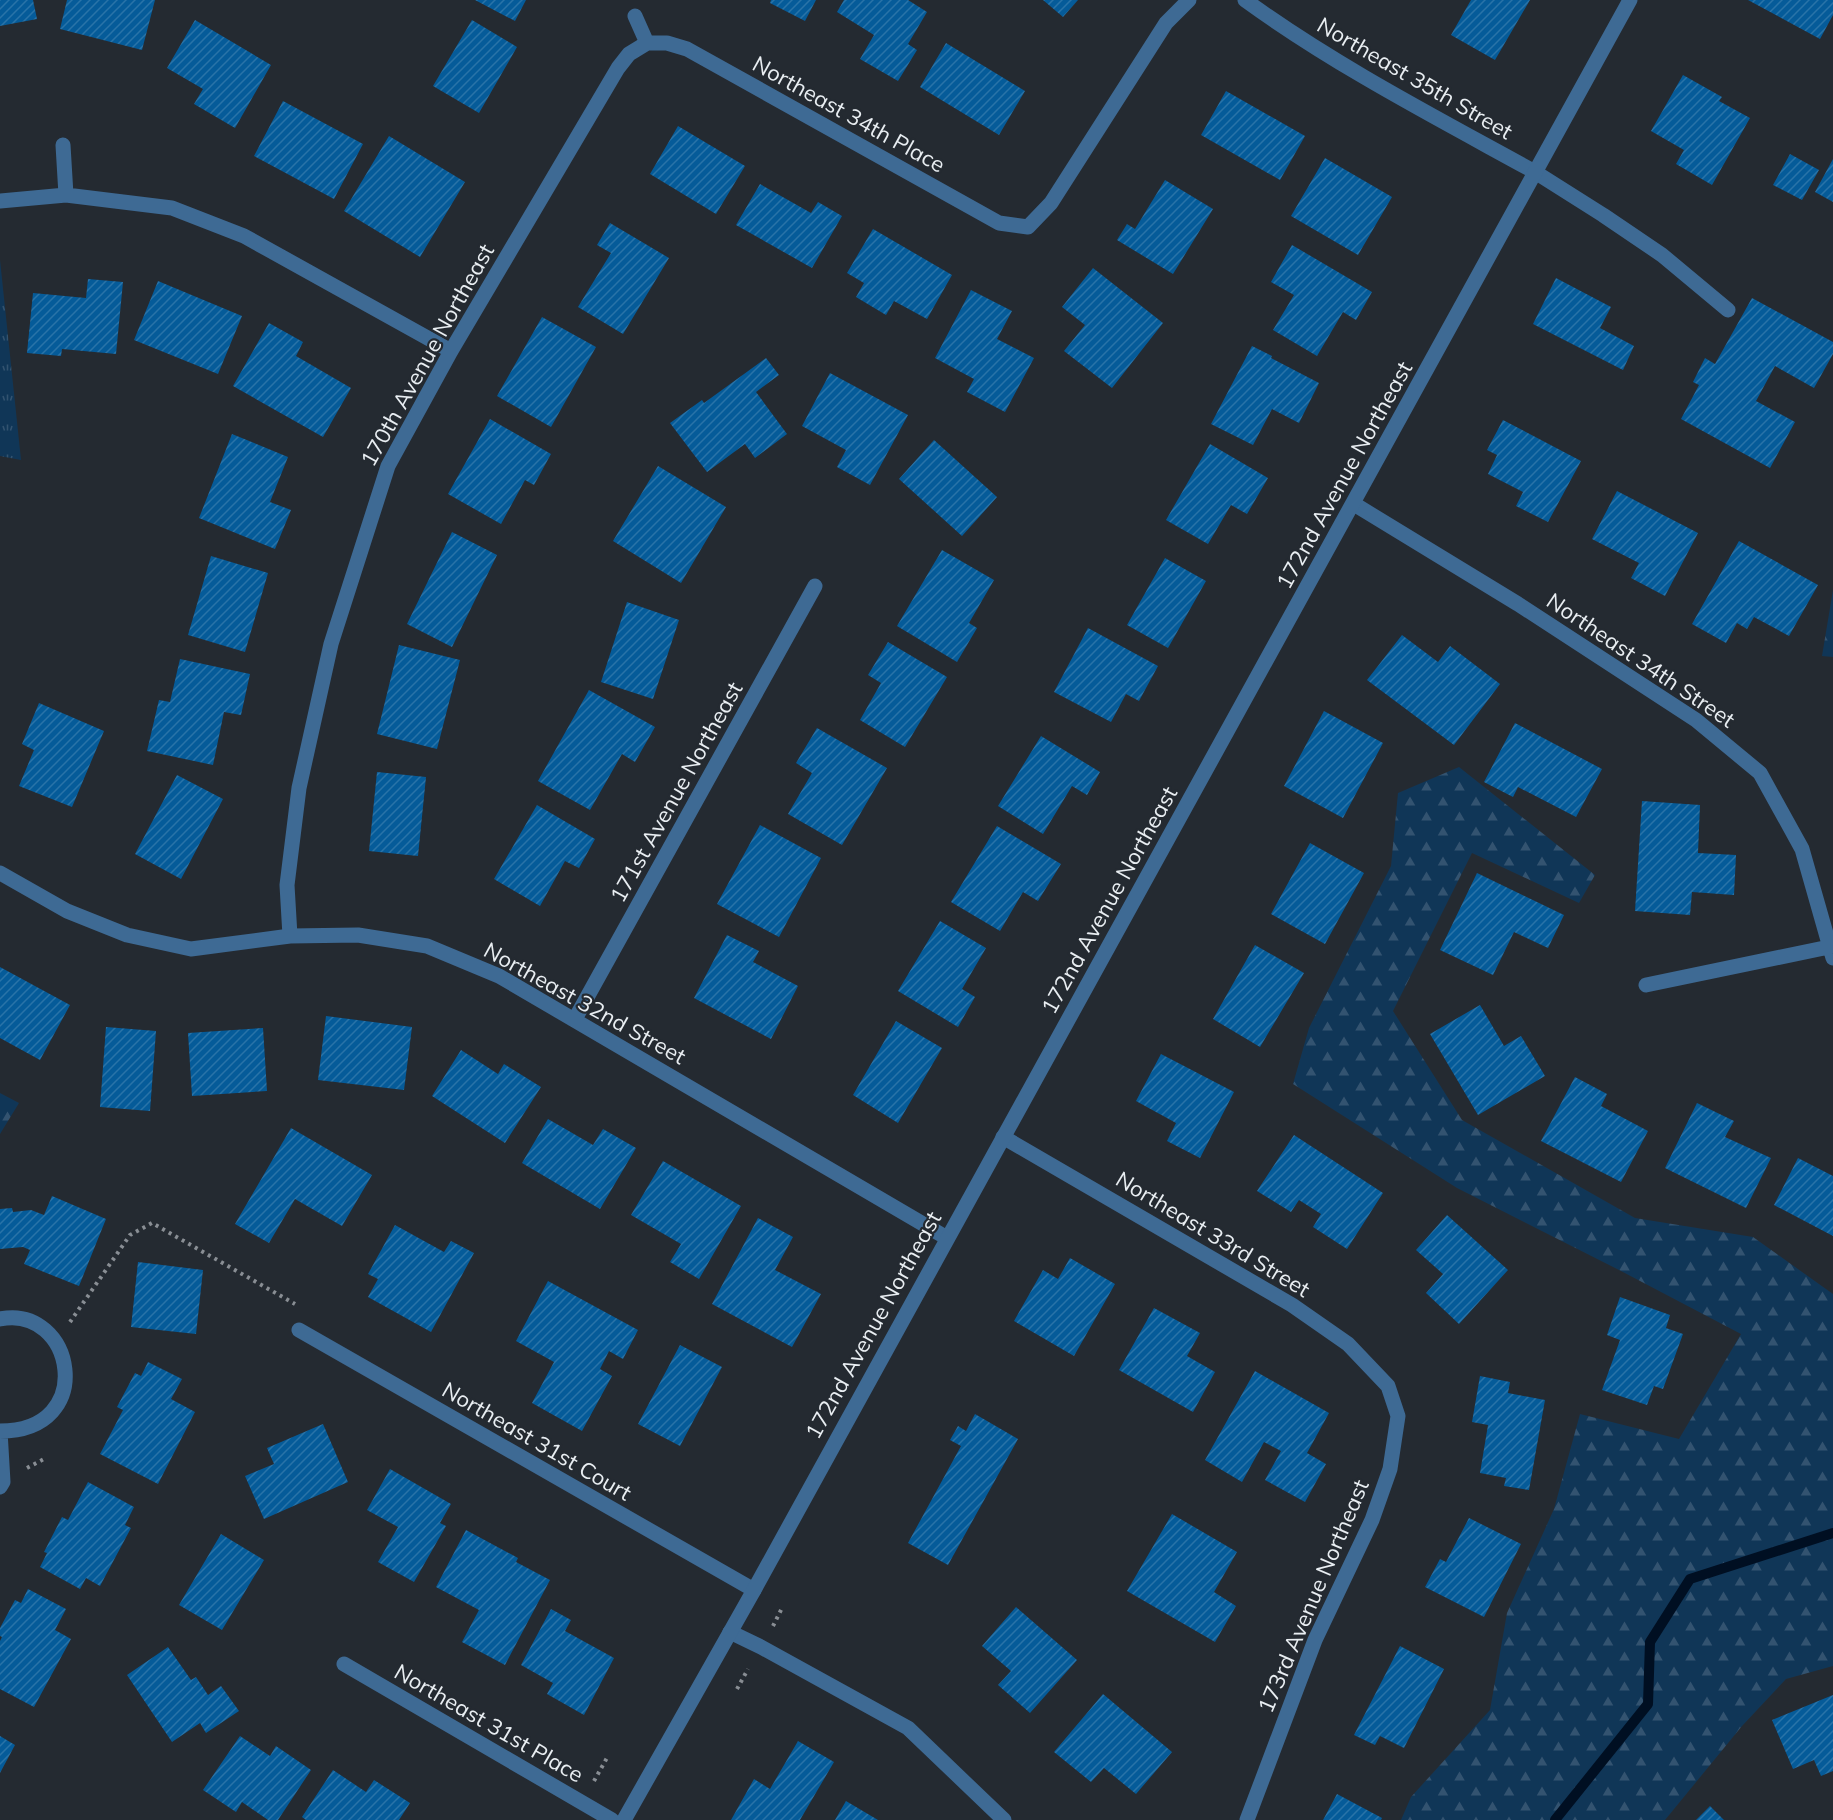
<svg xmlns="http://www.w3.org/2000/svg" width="1833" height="1820" font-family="Mulish,sans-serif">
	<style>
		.grass { fill: url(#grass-tufts) }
		.forest { fill: url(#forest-firs) }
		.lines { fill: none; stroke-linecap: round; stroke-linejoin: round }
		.stream { stroke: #000f22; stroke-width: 10 }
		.building { fill: url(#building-hatch) }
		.path { stroke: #898e94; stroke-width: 4; stroke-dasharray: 3 4.5; stroke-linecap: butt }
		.service { stroke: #3e6a94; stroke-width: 15 }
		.minor { stroke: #3e6a94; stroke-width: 15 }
		.tertiary { stroke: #3e6a94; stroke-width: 15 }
		.labels { text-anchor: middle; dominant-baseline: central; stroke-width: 4.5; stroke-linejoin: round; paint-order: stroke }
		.street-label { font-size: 22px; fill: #e9eef2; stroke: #242a31 }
	</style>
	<defs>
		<pattern id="grass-tufts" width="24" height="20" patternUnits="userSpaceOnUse" patternTransform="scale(1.5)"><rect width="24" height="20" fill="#103657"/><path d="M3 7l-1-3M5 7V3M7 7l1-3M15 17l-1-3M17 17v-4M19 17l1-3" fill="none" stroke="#335370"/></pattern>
		<pattern id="forest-firs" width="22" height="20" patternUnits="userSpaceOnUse" patternTransform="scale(1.5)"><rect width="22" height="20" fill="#103657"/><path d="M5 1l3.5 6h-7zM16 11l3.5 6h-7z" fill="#335370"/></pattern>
		<pattern id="building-hatch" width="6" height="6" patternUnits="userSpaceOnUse" patternTransform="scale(1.5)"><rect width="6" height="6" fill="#055b99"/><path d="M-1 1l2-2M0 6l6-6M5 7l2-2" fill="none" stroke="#2973a8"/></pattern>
	</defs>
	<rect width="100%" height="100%" fill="#242a31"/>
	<!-- grass -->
	<path class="grass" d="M 0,260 L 21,460 L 0,456 Z"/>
	<!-- forest -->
	<path class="forest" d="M 1833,590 L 1833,657 L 1822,656 Z
		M 1459,767 L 1595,875 L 1579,903 L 1472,853 L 1393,1011 L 1462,1120 L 1635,1218 L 1753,1237 L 1833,1294 L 1833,1666 L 1786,1679 L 1742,1726 L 1665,1820 L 1401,1820 L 1411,1797 L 1490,1710 L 1507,1613 L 1554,1509 L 1580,1414 L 1679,1439 L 1741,1334 L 1621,1271 L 1457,1188 L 1293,1084 L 1309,1028 L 1391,866 L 1398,793 Z
		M 0,1093 L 19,1103 L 0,1134 Z"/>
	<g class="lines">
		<!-- stream -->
		<path class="stream" d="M 1555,1820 L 1648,1704 L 1650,1642 L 1690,1579 L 1833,1533"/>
	</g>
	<!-- building -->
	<path class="building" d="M 0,0 L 33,0 L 37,19 L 0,26 Z
		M 67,0 L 155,0 L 142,50 L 60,29 Z
		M 475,0 L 526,0 L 515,21 Z
		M 771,0 L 816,0 L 805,21 L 770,3 Z
		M 844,0 L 908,0 L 927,12 L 908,44 L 917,50 L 898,81 L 860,59 L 874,35 L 837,12 Z
		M 1043,0 L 1078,0 L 1063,17 Z
		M 1471,0 L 1530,0 L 1495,60 L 1451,35 Z
		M 1748,0 L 1833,0 L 1833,15 L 1820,39 Z
		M 195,20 L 271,65 L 235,128 L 194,104 L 203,89 L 167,68 Z
		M 472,20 L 517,47 L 479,113 L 433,86 Z
		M 946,43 L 1025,91 L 999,135 L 920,87 Z
		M 1683,75 L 1722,97 L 1719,101 L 1750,118 L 1712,185 L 1676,164 L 1684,150 L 1651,131 Z
		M 1226,91 L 1305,136 L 1280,180 L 1201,135 Z
		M 283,101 L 363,144 L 334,199 L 254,156 Z
		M 678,126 L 745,166 L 716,214 L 650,174 Z
		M 389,136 L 465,182 L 420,257 L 344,211 Z
		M 1790,154 L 1819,170 L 1802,200 L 1773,185 Z
		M 1325,158 L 1392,197 L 1358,255 L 1291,216 Z
		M 1833,159 L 1833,202 L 1815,192 Z
		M 1165,180 L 1213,209 L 1173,274 L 1117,240 L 1127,224 L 1135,229 Z
		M 760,184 L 811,213 L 818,202 L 842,216 L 812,268 L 736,225 Z
		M 610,223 L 669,258 L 623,334 L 578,307 L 611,253 L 597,245 Z
		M 873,229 L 952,275 L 927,319 L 894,301 L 886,315 L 856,297 L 864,283 L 847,273 Z
		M 1292,245 L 1372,292 L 1356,320 L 1343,312 L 1317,356 L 1273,330 L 1294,295 L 1271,282 Z
		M 1093,268 L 1163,323 L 1112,388 L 1064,351 L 1085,325 L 1062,307 Z
		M 1556,278 L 1611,307 L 1600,328 L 1634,346 L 1623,370 L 1533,324 Z
		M 88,279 L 123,282 L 116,354 L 62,349 L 61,356 L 27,353 L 33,293 L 86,298 Z
		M 158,281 L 242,316 L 218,374 L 134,340 Z
		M 971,290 L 1012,311 L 997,339 L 1034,358 L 1005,412 L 967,392 L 974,379 L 935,358 Z
		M 1752,298 L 1833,342 L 1833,354 L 1814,388 L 1775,366 L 1756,401 L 1795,422 L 1770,468 L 1681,419 L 1699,385 L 1693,382 L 1705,358 L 1715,364 Z
		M 542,317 L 596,347 L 551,427 L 497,396 Z
		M 269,323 L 303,342 L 296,356 L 351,388 L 323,437 L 233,386 Z
		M 1252,346 L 1272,356 L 1271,358 L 1319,383 L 1299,423 L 1272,409 L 1253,445 L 1211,424 Z
		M 766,358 L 779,375 L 756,392 L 787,434 L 755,458 L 745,444 L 707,472 L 670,423 L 702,400 L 704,403 Z
		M 830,373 L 908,415 L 870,485 L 837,467 L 846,450 L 802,426 Z
		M 490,419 L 551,454 L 534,485 L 525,480 L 501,524 L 448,494 Z
		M 1503,420 L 1581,461 L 1548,522 L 1516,506 L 1523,492 L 1488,474 L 1497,455 L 1487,450 Z
		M 232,434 L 288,457 L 270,502 L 291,510 L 275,549 L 199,518 Z
		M 934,440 L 997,497 L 962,536 L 899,479 Z
		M 1210,444 L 1268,478 L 1247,514 L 1231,505 L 1208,544 L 1166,520 Z
		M 658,466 L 726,507 L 681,583 L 613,541 Z
		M 1617,491 L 1698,533 L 1665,596 L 1631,578 L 1639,563 L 1592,539 Z
		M 452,532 L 497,555 L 452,647 L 407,624 Z
		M 1739,541 L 1818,585 L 1789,636 L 1754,617 L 1747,629 L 1737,623 L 1726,643 L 1692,624 Z
		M 942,550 L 994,580 L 969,623 L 977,628 L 957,662 L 897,626 Z
		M 211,556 L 268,573 L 245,652 L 188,635 Z
		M 1165,558 L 1206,581 L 1168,648 L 1127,625 Z
		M 627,602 L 679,620 L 653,699 L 601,682 Z
		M 1088,628 L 1158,666 L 1139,701 L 1126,694 L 1111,722 L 1054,692 Z
		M 1402,635 L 1438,662 L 1450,646 L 1500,684 L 1454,745 L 1367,680 Z
		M 888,642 L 947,677 L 905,747 L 860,720 L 881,683 L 868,675 Z
		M 399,645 L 460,660 L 437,749 L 377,734 Z
		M 180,659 L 250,674 L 241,715 L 224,712 L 213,765 L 147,751 L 159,700 L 170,702 Z
		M 589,690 L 655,727 L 635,762 L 622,754 L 590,810 L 538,781 Z
		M 39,703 L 104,731 L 72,807 L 19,786 L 34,750 L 22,744 Z
		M 1324,711 L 1383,743 L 1343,818 L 1284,786 Z
		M 1515,723 L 1602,769 L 1576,817 L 1518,787 L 1513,797 L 1484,782 Z
		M 817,728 L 887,768 L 842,845 L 788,814 L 812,773 L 796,763 Z
		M 1041,736 L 1100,772 L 1087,795 L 1072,786 L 1043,834 L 998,806 Z
		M 377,772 L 426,777 L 418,856 L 369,851 Z
		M 177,775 L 223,799 L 181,879 L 135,854 Z
		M 1642,801 L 1700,805 L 1698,853 L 1736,855 L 1734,895 L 1692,892 L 1690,915 L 1635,911 Z
		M 537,805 L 595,839 L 579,868 L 565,861 L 540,906 L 494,879 Z
		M 760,825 L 821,858 L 779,937 L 717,904 Z
		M 997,826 L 1061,864 L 1038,901 L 1023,892 L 1000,931 L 951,902 Z
		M 1310,843 L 1364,873 L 1325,944 L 1271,914 Z
		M 1477,873 L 1564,915 L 1548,948 L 1514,932 L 1493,975 L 1440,950 Z
		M 940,921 L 986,948 L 962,989 L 975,997 L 958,1027 L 898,991 Z
		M 727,935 L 759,951 L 753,962 L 798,986 L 771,1039 L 694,998 Z
		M 1255,945 L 1304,973 L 1260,1047 L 1213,1019 Z
		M 0,967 L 70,1005 L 40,1060 L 0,1038 Z
		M 1480,1005 L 1504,1046 L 1521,1036 L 1545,1076 L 1478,1115 L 1430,1034 Z
		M 326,1016 L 412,1027 L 404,1090 L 318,1080 Z
		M 896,1021 L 942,1048 L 898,1123 L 853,1095 Z
		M 106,1027 L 156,1031 L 150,1111 L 100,1107 Z
		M 263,1028 L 267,1091 L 192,1096 L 188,1033 Z
		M 461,1050 L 498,1074 L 504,1064 L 541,1087 L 505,1143 L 432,1096 Z
		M 1161,1054 L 1234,1092 L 1200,1158 L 1167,1141 L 1176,1123 L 1136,1101 Z
		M 1575,1077 L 1607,1094 L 1601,1106 L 1648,1131 L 1621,1182 L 1541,1141 Z
		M 1697,1103 L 1734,1121 L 1725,1137 L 1771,1158 L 1746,1208 L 1665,1168 Z
		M 548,1119 L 593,1145 L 603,1129 L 636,1148 L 600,1209 L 522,1163 Z
		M 291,1128 L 372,1175 L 342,1226 L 295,1199 L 269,1243 L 235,1224 Z
		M 1294,1135 L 1383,1193 L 1347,1249 L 1313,1227 L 1321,1214 L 1299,1200 L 1291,1212 L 1257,1191 Z
		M 1798,1158 L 1833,1176 L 1833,1236 L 1774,1205 Z
		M 663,1161 L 741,1206 L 699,1279 L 670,1262 L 681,1244 L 631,1215 Z
		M 52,1196 L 106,1219 L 79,1286 L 24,1264 L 30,1250 L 23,1247 L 0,1249 L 0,1209 L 12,1208 L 13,1212 L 31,1210 L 44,1215 Z
		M 1447,1215 L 1508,1270 L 1459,1324 L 1426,1293 L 1443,1274 L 1416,1250 Z
		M 758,1218 L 793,1237 L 775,1270 L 821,1294 L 792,1347 L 712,1304 Z
		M 395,1225 L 444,1252 L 451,1241 L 474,1253 L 431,1332 L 368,1297 L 378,1279 L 368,1274 Z
		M 1070,1258 L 1115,1284 L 1074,1356 L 1014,1321 L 1043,1270 L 1058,1279 Z
		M 138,1262 L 203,1270 L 196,1334 L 131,1327 Z
		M 548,1281 L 638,1330 L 623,1359 L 609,1351 L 600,1369 L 612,1376 L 582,1431 L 532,1403 L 554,1362 L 516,1341 Z
		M 1620,1297 L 1670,1315 L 1666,1328 L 1683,1334 L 1663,1389 L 1654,1386 L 1647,1405 L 1602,1390 L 1620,1340 L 1607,1335 Z
		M 1154,1308 L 1200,1333 L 1187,1356 L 1215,1372 L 1193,1412 L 1119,1370 Z
		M 680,1345 L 722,1367 L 680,1446 L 638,1424 Z
		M 148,1362 L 182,1379 L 171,1399 L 195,1412 L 158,1484 L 100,1454 L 123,1410 L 117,1407 L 135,1373 L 141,1376 Z
		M 1255,1371 L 1329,1413 L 1307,1453 L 1326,1464 L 1305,1502 L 1265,1480 L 1281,1451 L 1264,1442 L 1242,1482 L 1205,1460 Z
		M 1480,1376 L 1510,1382 L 1508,1393 L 1545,1400 L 1529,1490 L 1504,1486 L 1506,1478 L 1480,1473 L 1488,1425 L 1472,1422 Z
		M 975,1414 L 1018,1439 L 948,1565 L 908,1543 L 961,1446 L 950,1440 L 958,1426 L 966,1431 Z
		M 323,1424 L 348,1482 L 264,1519 L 245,1476 L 274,1464 L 267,1448 Z
		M 390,1469 L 451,1504 L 440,1523 L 446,1526 L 414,1582 L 378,1562 L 398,1527 L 367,1510 Z
		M 88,1482 L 134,1507 L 125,1525 L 131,1528 L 100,1586 L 86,1578 L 80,1589 L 40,1567 L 47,1553 L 44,1552 L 62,1517 L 68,1520 Z
		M 1172,1514 L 1237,1552 L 1214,1592 L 1236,1606 L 1215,1642 L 1127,1591 Z
		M 1469,1518 L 1521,1544 L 1484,1617 L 1425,1587 L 1440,1559 L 1446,1562 Z
		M 466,1530 L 518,1558 L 516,1562 L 550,1580 L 505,1665 L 462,1642 L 479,1610 L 436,1587 Z
		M 221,1534 L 264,1560 L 222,1630 L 179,1605 Z
		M 28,1589 L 66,1609 L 55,1630 L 71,1639 L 34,1707 L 0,1689 L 0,1641 L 2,1637 L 0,1636 L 0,1628 L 15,1600 L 21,1603 Z
		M 1016,1607 L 1077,1660 L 1030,1713 L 998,1685 L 1011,1671 L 982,1646 Z
		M 551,1609 L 571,1620 L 565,1631 L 614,1658 L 584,1715 L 547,1694 L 553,1683 L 521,1665 Z
		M 1400,1646 L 1444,1669 L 1404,1748 L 1380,1736 L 1375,1745 L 1354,1735 Z
		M 168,1647 L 191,1680 L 196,1677 L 208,1695 L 221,1686 L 239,1711 L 206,1733 L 200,1723 L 172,1742 L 127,1675 Z
		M 1103,1694 L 1172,1752 L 1136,1794 L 1104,1768 L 1091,1782 L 1054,1752 Z
		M 1833,1695 L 1833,1771 L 1821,1776 L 1814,1760 L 1793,1769 L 1772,1720 Z
		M 0,1736 L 15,1745 L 0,1773 Z
		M 240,1736 L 270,1756 L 276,1746 L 311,1770 L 278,1820 L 268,1820 L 242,1802 L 236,1812 L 203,1790 Z
		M 798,1741 L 834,1762 L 800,1820 L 731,1820 L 754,1779 L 770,1789 Z
		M 333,1770 L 366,1792 L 374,1780 L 410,1803 L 399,1820 L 306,1820 L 302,1817 Z
		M 1337,1794 L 1382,1818 L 1381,1820 L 1323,1820 Z
		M 846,1801 L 878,1820 L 835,1820 Z
		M 1710,1806 L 1724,1820 L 1696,1820 Z"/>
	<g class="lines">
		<!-- path -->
		<path class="path" d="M 70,1322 L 130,1235 L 152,1223 L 295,1304
			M 27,1468 L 44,1459
			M 773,1626 L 783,1606
			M 737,1689 L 748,1669
			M 594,1781 L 608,1756"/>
		<!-- service -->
		<path class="service" d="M 1535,172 L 1603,215 L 1662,255 L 1728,310"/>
		<!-- minor -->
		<path class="minor" d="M 1245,0 C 1336,66 1437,118 1535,172
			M 635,16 L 647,43
			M 647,43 L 667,43 L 687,49 L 999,223 L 1028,227 L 1051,203 L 1166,23 L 1189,0
			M 63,145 L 66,195
			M 0,201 L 66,195 L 172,208 L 244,236 L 451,351
			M 1354,504 L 1518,604 L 1696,720 L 1760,773 L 1802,849 L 1833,958
			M 0,873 L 67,911 L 127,935 L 191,949 L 290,936 L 358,935 L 427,946 L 499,976 L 947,1238
			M 290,936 L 287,885 L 299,788 L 331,644 L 388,466 L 451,351 L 618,68 L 629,54 L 647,43
			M 1646,985 L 1829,947
			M 575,1019 L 815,586
			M 1003,1137 L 1292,1305 L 1348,1344 L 1388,1386 L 1398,1416 L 1390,1469 L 1372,1520 L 1315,1640 L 1247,1820
			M 0,1319 C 74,1304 99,1431 0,1431
			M 299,1330 L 754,1590
			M 0,1487 L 3,1482 L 0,1431
			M 730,1632 L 761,1647 L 908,1728 L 1004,1820
			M 344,1664 L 612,1820"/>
		<!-- tertiary -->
		<path class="tertiary" d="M 624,1820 L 754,1590 L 1630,0"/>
	</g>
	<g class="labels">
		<!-- street labels -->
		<g class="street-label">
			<text transform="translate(1415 78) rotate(30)">Northeast 35th Street</text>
			<text transform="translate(849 114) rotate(29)">Northeast 34th Place</text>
			<text transform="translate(427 355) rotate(-61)">170th Avenue Northeast</text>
			<text transform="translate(1344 475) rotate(-61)">172nd Avenue Northeast</text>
			<text transform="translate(1641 660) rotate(34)">Northeast 34th Street</text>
			<text transform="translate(676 792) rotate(-61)">171st Avenue Northeast</text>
			<text transform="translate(1109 900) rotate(-61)">172nd Avenue Northeast</text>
			<text transform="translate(585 1003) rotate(29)">Northeast 32nd Street</text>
			<text transform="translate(1213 1234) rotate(31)">Northeast 33rd Street</text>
			<text transform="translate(873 1325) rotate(-61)">172nd Avenue Northeast</text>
			<text transform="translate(537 1441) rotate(30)">Northeast 31st Court</text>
			<text transform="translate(1313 1596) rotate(-67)">173rd Avenue Northeast</text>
			<text transform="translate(489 1723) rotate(30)">Northeast 31st Place</text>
		</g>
	</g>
</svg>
